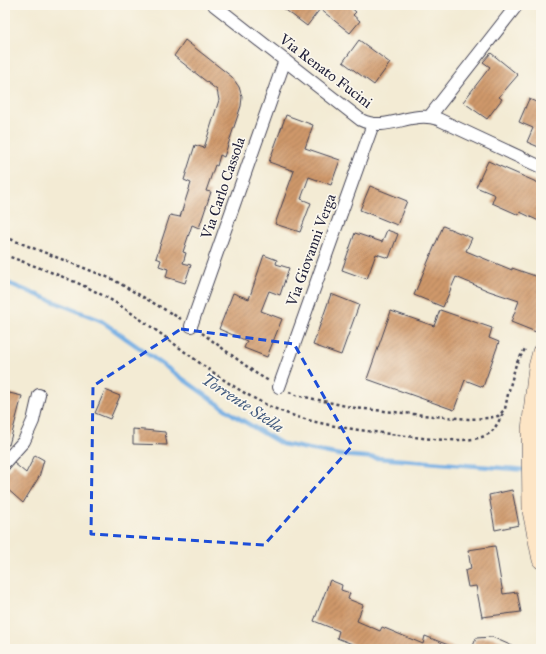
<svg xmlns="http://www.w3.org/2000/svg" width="546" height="654" font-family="'IM FELL Great Primer',serif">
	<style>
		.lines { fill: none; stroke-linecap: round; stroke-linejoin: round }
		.stream { stroke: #73ade3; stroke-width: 4.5 }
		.building { fill: url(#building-hatch) }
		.street-casing { stroke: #414052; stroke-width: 14 }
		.secondary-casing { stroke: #414052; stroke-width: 18 }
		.path { stroke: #414052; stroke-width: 2.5; stroke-dasharray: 3 3; stroke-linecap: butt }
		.street { stroke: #fff; stroke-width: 12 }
		.secondary { stroke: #fde5c5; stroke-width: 17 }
		.marked { fill: none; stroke: #1d4ed8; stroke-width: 3; stroke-dasharray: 8 5; stroke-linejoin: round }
		.labels { text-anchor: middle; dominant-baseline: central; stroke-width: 3.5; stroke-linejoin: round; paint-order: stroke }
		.street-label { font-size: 15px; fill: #22223b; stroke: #fbf7ec }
		.water-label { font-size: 16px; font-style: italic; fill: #425a7e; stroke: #fbf7ec }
	</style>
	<defs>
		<pattern id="building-hatch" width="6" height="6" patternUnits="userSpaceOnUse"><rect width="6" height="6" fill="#cf986b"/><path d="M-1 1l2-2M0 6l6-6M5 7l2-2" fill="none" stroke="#a87c59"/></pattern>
	</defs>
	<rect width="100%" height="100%" fill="#fbf7ec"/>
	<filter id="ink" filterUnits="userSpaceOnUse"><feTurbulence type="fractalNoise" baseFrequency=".025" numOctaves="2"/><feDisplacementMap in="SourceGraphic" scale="8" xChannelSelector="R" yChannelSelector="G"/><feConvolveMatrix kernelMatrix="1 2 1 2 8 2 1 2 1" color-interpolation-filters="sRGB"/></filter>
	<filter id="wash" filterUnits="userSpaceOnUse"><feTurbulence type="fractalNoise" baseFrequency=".012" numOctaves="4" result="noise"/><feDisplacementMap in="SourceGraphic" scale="16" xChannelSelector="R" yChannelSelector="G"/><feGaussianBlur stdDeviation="0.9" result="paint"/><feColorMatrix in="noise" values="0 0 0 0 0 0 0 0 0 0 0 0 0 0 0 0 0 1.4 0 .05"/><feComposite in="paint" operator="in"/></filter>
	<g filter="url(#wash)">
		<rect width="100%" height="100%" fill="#f3ebd4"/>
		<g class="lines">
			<!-- stream -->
			<path class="stream" d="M 5,282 L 100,320 L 235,416 L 282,444 L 340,455 L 541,471"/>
		</g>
		<g id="blocks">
			<!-- building -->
			<path class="building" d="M 279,5 L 348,5 L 356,12 L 353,15 L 360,21 L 350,33 L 320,9 L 307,26 Z
				M 185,40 L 232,77 L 239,87 L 242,97 L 241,106 L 224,157 L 220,155 L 217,166 L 215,165 L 206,191 L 211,192 L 199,228 L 192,225 L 183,252 L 186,253 L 183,263 L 191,265 L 185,283 L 166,277 L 168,269 L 159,266 L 161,260 L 156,258 L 170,215 L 180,217 L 191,183 L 184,180 L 195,145 L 204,148 L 219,100 L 217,90 L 174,56 Z
				M 359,40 L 390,63 L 374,85 L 343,62 Z
				M 491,53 L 518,75 L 499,97 L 502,99 L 487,119 L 463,102 L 490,67 L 483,62 Z
				M 529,99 L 541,104 L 541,148 L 527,142 L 533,128 L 519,122 Z
				M 286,115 L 313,125 L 305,148 L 340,160 L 331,185 L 309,177 L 301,199 L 311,203 L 300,232 L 275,224 L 294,171 L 269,162 Z
				M 488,161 L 541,184 L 541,222 L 520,212 L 519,215 L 492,203 L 495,195 L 476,187 Z
				M 370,186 L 407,201 L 397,225 L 360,210 Z
				M 443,226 L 472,238 L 466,251 L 512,270 L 512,268 L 541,278 L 541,317 L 536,332 L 511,322 L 519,301 L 489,291 L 456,277 L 443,307 L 414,295 Z
				M 387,230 L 398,234 L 389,258 L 376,254 L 367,279 L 342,270 L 355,233 L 382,242 Z
				M 264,255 L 277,260 L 276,264 L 289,268 L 280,295 L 269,291 L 261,311 L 282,319 L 267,357 L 244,348 L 247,341 L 219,329 L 233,293 L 249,299 Z
				M 331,294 L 359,305 L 341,355 L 313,345 Z
				M 440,310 L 492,328 L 489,338 L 499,342 L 483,387 L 465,380 L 454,410 L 367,379 L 391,311 L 434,326 Z
				M 105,390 L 120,396 L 110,419 L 95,413 Z
				M 5,392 L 22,396 L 9,445 L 5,444 Z
				M 133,429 L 165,432 L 167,445 L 133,444 Z
				M 35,455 L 44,460 L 39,477 L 23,503 L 5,487 L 5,474 L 14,463 L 26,473 Z
				M 512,490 L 519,525 L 495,530 L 489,495 Z
				M 495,546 L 503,594 L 517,592 L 521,612 L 482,617 L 476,586 L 468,587 L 465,571 L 471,569 L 468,550 Z
				M 330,580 L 342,585 L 341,590 L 350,593 L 348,599 L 363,605 L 357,621 L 380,631 L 382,627 L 423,644 L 425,636 L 456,648 L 456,649 L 365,649 L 337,638 L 339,631 L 314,621 Z
				M 492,637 L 519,649 L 472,649 L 476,638 Z"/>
		</g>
	</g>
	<g filter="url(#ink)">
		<use href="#blocks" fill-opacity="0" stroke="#414052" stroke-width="1"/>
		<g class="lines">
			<!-- street casing -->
			<g class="street-casing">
				<path id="street" d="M 214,5 L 361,120 C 387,133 410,110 438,119 L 541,167
					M 430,116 L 517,5
					M 191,326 L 285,60
					M 279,387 L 373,124
					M 5,462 L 24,441 L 33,421 L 39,395"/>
			</g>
			<!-- secondary casing -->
			<g class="secondary-casing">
				<path id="secondary" d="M 541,352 L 537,367 L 530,430 L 531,511 L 541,560"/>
			</g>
			<!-- path -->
			<path class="path" d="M 5,237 L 112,279 L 181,319
				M 5,255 C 42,269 82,282 116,303 C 166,334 209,375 261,402 C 309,427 362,430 414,437 C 432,439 477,445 491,432 C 496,428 500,418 504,412
				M 202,333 L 257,374 L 269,381
				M 289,392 L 296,395 L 355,408 L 423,415 L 468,419 L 488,418 L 498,416 L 505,409 L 508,394 L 516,364 L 525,349"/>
			<!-- street -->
			<use href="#street" class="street"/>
			<!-- secondary -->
			<use href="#secondary" class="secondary"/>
		</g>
	</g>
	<!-- marked area -->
	<path class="marked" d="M 181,329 L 294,344 L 352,446 L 264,545 L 91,534 L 93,386 Z"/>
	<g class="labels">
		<!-- street labels -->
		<g class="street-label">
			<text transform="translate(326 71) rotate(37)">Via Renato Fucini</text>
			<text transform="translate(223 188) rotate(-71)">Via Carlo Cassola</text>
			<text transform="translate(311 250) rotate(-70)">Via Giovanni Verga</text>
		</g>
		<!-- water labels -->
		<g class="water-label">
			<text transform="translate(243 403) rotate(33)">Torrente Stella</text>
		</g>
	</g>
	<!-- margin -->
	<rect width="546" height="654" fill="none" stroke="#fbf7ec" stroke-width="20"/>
</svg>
